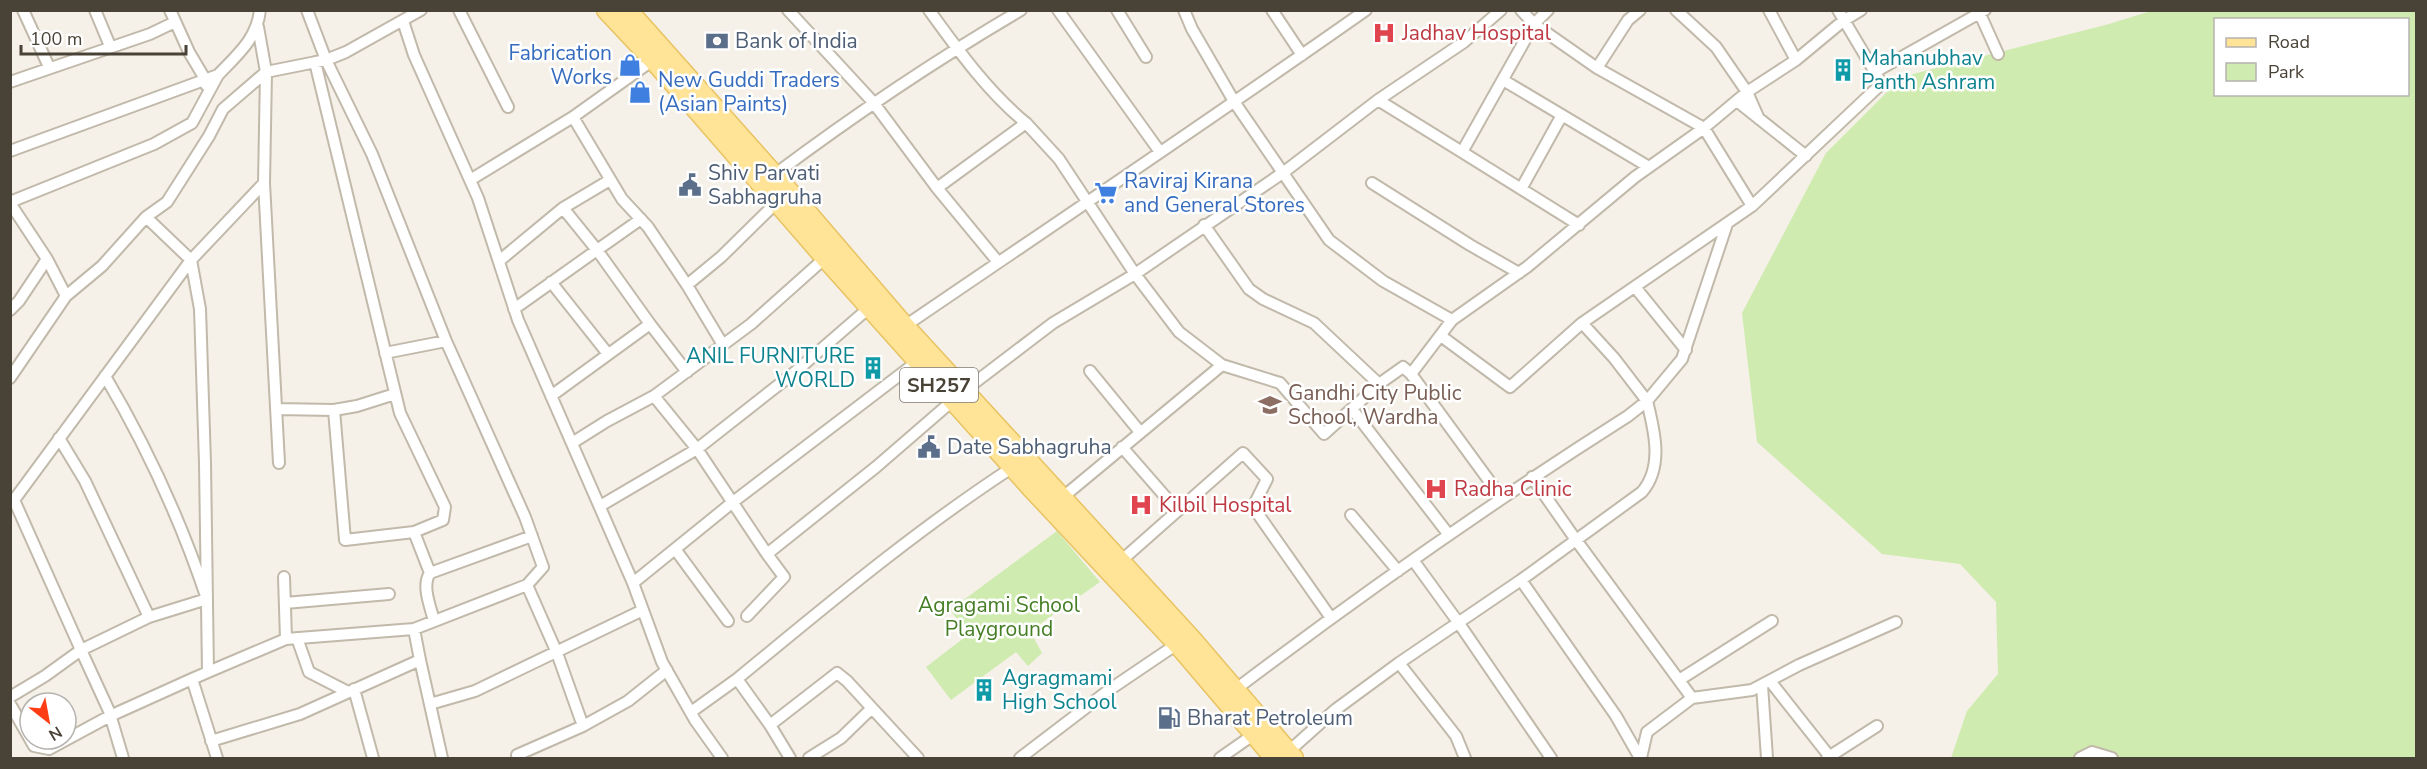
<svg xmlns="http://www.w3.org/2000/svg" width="2427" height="769" font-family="'Nunito Sans',sans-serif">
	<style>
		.green { fill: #cfebaf; fill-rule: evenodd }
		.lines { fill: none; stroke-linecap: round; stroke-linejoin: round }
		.street-casing { stroke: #c1b9aa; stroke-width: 14 }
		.primary-casing { stroke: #e9c362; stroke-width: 21 }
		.street { stroke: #fff; stroke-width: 10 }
		.primary { stroke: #ffe397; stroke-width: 18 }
		.labels { text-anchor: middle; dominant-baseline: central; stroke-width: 5; stroke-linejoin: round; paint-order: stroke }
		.shield { fill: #fff; stroke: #807b72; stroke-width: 1.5 }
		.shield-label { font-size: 20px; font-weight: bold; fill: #494236 }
		.health-label { font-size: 21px; fill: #be3a42; stroke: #fff; text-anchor: start }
		.service-label { font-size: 21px; fill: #4e5e75; stroke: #fff; text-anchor: start }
		.shop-label { font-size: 21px; fill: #366cbe; stroke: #fff; text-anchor: start }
		.culture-label { font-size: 21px; fill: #0d838f; stroke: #fff; text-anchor: start }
		.education-label { font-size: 21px; fill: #785e54; stroke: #fff; text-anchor: start }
		.park-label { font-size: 21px; fill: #467e26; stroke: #fff }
	</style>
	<rect width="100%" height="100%" fill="#f5f1e8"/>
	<!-- green -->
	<path class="green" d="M 2151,11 L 2416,11 L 2416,758 L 1951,758 L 1967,711 L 1998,674 L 1996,602 L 1960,564 L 1882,554 L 1757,442 L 1742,313 L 1826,153 L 1895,84 L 1913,74 L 2109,24 ZM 2216,20 L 2408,20 L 2408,94 L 2216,94 Z
		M 1057,531 L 1100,582 L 1030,631 L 1042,653 L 1028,666 L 1016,652 L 951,700 L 926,667 L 969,634 L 950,610 Z"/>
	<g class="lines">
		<!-- street casing -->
		<g class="street-casing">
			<path id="street" d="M 23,10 L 49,67
				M 95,10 L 110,46
				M 170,10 L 189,52 L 205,79 L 206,85
				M 307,10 L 326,60 L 346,52 L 421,10
				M 459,10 L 508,107
				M 788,10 L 873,102 L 937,188 L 998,262
				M 929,10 C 958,50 988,92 1026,123
				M 1058,10 L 1160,152
				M 1117,10 L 1146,57
				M 1184,10 L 1192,29 L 1235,103 L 1329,240 L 1383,281 L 1452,320
				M 1272,10 L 1302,55
				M 1521,10 L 1534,24 L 1548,10
				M 1676,10 L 1716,47 L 1747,92 L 1759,119
				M 1769,10 L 1796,60
				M 1980,14 L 1998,54
				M 403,21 L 414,55 L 478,198 L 518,320 L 633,583 L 662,662 L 695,720 L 722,758
				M 258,27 L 266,72 L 326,60 L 372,154 L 446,341 L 525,517 L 543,567 L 527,585 L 557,653 L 583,726 L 517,755
				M 1597,68 L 1628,20 L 1640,10
				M 1875,72 L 1985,10
				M 1503,80 L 1649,167
				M 10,82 L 150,34 L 175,22
				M 1378,100 L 1464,42 L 1501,10
				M 1737,101 L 1806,156
				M 573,117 L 622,199 L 648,227 L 687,285
				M 10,151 L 218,75 C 237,55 257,39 260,10
				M 1462,152 L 1579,225
				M 774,175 C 854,115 934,61 1021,10
				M 470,180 L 573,117 L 653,60
				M 264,183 L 279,463
				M 1372,183 L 1470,245 L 1519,273
				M 937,188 L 1026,123 L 1059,159 L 1135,274 L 1179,332 L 1222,365 L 1280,383 L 1324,434 L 1379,384 L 1403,367 L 1411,374 L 1452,320 L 1527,267 L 1635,177 L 1704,128 L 1752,206 L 1582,323 L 1510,387 L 1441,336
				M 1521,189 L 1562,115
				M 10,202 L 154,144 L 192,123 L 218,75
				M 10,203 L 47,259 L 19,301 L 10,310
				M 1752,206 L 1878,87 L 1879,79 L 1838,10
				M 563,208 L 610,180
				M 146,217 L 167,202 L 209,136 L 223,109 L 266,72
				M 1204,225 L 1249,289 L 1263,299 L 1314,323 L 1379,384
				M 825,258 L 751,324 L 654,396 L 697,449 L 767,554 L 876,467 L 965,390 L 1053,323 L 1135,274 L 1284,172 L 1378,100 L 1462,152 L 1534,24 L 1597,68 L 1704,128 L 1747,92 L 1796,60 L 1843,21 L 1861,10
				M 47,259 L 66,296
				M 499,261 L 563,208 L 597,250 L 641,219
				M 551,282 L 608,354
				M 1635,287 L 1686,350
				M 514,309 L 597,250 L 650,324 L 551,396
				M 650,324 L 687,372
				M 905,326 C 1059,221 1214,117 1366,10
				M 723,345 L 687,285 L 721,257 L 780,199
				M 385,353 L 446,341
				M 1090,371 L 1140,432
				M 1411,374 L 1501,497
				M 105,376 C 147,447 181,521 207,599 L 149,617 L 81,650 L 14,500 L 191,260 L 264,183 L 266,72
				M 10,378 L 66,296 L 102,266 L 146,217 L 191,260 L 200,309 L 205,463 L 208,672 L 192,679 L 217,758
				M 276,409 L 334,410 L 345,540 L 414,532 L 443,520 L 445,507 L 400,413 L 315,62
				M 1352,409 L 1449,535
				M 334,410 L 357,406 L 395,394
				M 59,438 L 85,481 L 149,617
				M 572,443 L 607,421 L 654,396
				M 1122,447 L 1177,510
				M 1532,477 L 1576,540 L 1642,492 C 1664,466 1654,430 1647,401 L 1682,359 L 1727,224
				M 1063,497 L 1222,365
				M 600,506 L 697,449 L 795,372 L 870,307
				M 1351,515 L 1398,571
				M 414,532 L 430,573
				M 675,549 L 728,621
				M 1122,560 L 1243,453 L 1267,479 L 1253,507 L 1331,618
				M 1413,560 L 1458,622 L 1551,758
				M 1521,580 L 1576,540 L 1692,698 L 1647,732 L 1641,758
				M 633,583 L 733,502 L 918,361
				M 285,603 L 389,594
				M 747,616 L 784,577 L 767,554
				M 434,621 C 431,608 421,586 430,573 L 532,536
				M 297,638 L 309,672 L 348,692
				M 286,639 L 414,629 L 527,585
				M 420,660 L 442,758
				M 1399,663 L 1521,580 L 1616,716 L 1640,758
				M 208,672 L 286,639 L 284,577
				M 1679,680 L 1772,621
				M 1770,681 L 1830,757
				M 1762,685 L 1767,758
				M 354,689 L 373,758
				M 1236,689 C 1363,593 1494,501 1628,416 L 1647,401 L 1614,358 L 1582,323
				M 10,697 L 45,676 L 81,650 L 109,711 L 123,758
				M 1692,698 L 1752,690 L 1799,665 L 1896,622
				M 10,704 L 34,746 L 49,749 L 110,716 L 192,679
				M 430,704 L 475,691 L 643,610
				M 691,712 L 737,679
				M 770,725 L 837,673 L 847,681 L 918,758
				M 583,726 L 628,701 L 667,670
				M 211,741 L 300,714 L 420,660 L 414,629
				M 1288,752 L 1335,710 L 1399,663 L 1456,736 L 1465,758
				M 790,758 L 770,725 L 737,679 C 826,606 916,530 1013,467
				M 809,758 L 841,738 L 872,708
				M 1020,758 L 1109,690 L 1177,644
				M 1220,758 L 1253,735
				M 1827,758 L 1877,726
				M 2080,758 L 2092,752 L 2112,758"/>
		</g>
		<!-- primary casing -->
		<g class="primary-casing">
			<path id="primary" d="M 606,10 L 653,60 L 825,258 L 1030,487 L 1177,644 L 1274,758
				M 628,10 L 789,191 L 905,326 L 1192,639 L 1294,758"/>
		</g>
		<!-- street -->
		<use href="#street" class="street"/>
		<!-- primary -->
		<use href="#primary" class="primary"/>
	</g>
	<!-- icons -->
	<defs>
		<g id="hospital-bare" transform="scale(1.8)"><path d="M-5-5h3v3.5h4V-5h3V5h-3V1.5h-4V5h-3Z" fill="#e0444e" stroke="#fff" stroke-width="2.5" paint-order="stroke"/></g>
		<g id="bank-bare" transform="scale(1.8)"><path d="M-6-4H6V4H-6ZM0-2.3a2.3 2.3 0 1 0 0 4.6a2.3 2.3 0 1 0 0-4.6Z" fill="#5c6f8a" stroke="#fff" stroke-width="2.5" paint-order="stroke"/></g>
		<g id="shop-bare" transform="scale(1.8)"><path d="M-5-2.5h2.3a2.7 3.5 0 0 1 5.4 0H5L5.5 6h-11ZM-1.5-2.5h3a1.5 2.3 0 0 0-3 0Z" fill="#3f7fe0" stroke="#fff" stroke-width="2.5" paint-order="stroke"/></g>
		<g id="building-bare" transform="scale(1.8)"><path d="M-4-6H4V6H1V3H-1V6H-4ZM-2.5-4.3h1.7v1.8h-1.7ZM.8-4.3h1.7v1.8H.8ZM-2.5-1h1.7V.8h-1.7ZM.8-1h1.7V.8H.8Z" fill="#0f9aa8" stroke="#fff" stroke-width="2.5" paint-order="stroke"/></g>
		<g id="civic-bare" transform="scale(1.8)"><path d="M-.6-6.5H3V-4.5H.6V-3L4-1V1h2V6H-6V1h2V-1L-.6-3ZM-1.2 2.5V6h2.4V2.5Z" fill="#5c6f8a" stroke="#fff" stroke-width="2.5" paint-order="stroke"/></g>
		<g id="supermarket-bare" transform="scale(1.8)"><path d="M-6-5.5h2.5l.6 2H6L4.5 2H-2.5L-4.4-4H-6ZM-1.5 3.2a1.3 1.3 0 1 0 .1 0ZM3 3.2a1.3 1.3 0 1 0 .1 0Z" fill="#3f7fe0" stroke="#fff" stroke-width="2.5" paint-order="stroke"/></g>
		<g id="school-bare" transform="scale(1.8)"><path d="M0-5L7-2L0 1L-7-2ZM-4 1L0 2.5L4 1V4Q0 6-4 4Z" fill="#8d6e63" stroke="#fff" stroke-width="2.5" paint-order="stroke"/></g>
		<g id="fuel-bare" transform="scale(1.8)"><path d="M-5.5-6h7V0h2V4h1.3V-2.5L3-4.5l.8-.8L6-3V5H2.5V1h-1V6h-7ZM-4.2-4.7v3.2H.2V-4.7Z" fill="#5c6f8a" stroke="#fff" stroke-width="2.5" paint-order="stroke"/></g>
	</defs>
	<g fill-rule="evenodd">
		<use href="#hospital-bare" x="1384" y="33"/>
		<use href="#bank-bare" x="717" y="41"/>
		<use href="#shop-bare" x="630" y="65"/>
		<use href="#building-bare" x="1843" y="70"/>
		<use href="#shop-bare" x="640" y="92"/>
		<use href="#civic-bare" x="690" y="185"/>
		<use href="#supermarket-bare" x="1106" y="193"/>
		<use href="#building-bare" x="873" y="368"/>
		<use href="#school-bare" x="1270" y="405"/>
		<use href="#civic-bare" x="929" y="447"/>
		<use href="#hospital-bare" x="1436" y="489"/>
		<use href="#hospital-bare" x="1141" y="505"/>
		<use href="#building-bare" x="984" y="690"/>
		<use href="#fuel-bare" x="1169" y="718"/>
	</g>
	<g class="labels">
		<!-- shield labels -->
		<rect class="shield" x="900" y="368" width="78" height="34" rx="4.5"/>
		<g class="shield-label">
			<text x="939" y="385">SH257</text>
		</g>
		<!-- health labels -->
		<g class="health-label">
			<text x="1402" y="33">Jadhav Hospital</text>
			<text x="1454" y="489">Radha Clinic</text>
			<text x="1159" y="505">Kilbil Hospital</text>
		</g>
		<!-- service labels -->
		<g class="service-label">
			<text x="735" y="41">Bank of India</text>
			<text x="708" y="173">Shiv Parvati<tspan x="708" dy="24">Sabhagruha</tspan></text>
			<text x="947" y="447">Date Sabhagruha</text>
			<text x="1187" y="718">Bharat Petroleum</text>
		</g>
		<!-- shop labels -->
		<g class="shop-label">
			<text x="612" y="53" text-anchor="end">Fabrication<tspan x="612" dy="24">Works</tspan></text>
			<text x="658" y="80">New Guddi Traders<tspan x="658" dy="24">(Asian Paints)</tspan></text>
			<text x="1124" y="181">Raviraj Kirana<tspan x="1124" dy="24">and General Stores</tspan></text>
		</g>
		<!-- culture labels -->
		<g class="culture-label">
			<text x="1861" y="58">Mahanubhav<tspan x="1861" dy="24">Panth Ashram</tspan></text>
			<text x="855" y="356" text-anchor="end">ANIL FURNITURE<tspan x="855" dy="24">WORLD</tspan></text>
			<text x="1002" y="678">Agragmami<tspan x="1002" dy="24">High School</tspan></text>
		</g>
		<!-- education labels -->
		<g class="education-label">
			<text x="1288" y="393">Gandhi City Public<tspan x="1288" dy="24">School, Wardha</tspan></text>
		</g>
		<!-- park labels -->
		<g class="park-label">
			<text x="999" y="605">Agragami School<tspan x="999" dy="24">Playground</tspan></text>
		</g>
	</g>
	<!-- border -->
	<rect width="2427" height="769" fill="none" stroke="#494236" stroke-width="24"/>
	<!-- legend -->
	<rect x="2214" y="18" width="195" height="78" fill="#ffffff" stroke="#b6b3af" stroke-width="1.5"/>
	<rect x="2226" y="38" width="30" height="9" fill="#ffe397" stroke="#b6b3af" stroke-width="1.5"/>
	<text x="2268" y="48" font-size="18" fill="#494236">Road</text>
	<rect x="2226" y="63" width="30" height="18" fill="#cfebaf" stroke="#b6b3af" stroke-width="1.5"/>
	<text x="2268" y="78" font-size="18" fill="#494236">Park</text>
	<!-- north arrow -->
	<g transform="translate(48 721) rotate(149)"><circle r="28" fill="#ffffff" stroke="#b6b3af" stroke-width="1.5"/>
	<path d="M0-4.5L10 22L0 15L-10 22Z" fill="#ff3d15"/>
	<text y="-9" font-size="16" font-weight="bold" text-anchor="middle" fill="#494236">N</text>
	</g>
	<!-- scale -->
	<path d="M21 45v9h165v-9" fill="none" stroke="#494236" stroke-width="3"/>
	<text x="30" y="45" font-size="18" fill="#494236" stroke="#ffffff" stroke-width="4.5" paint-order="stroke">100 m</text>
</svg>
